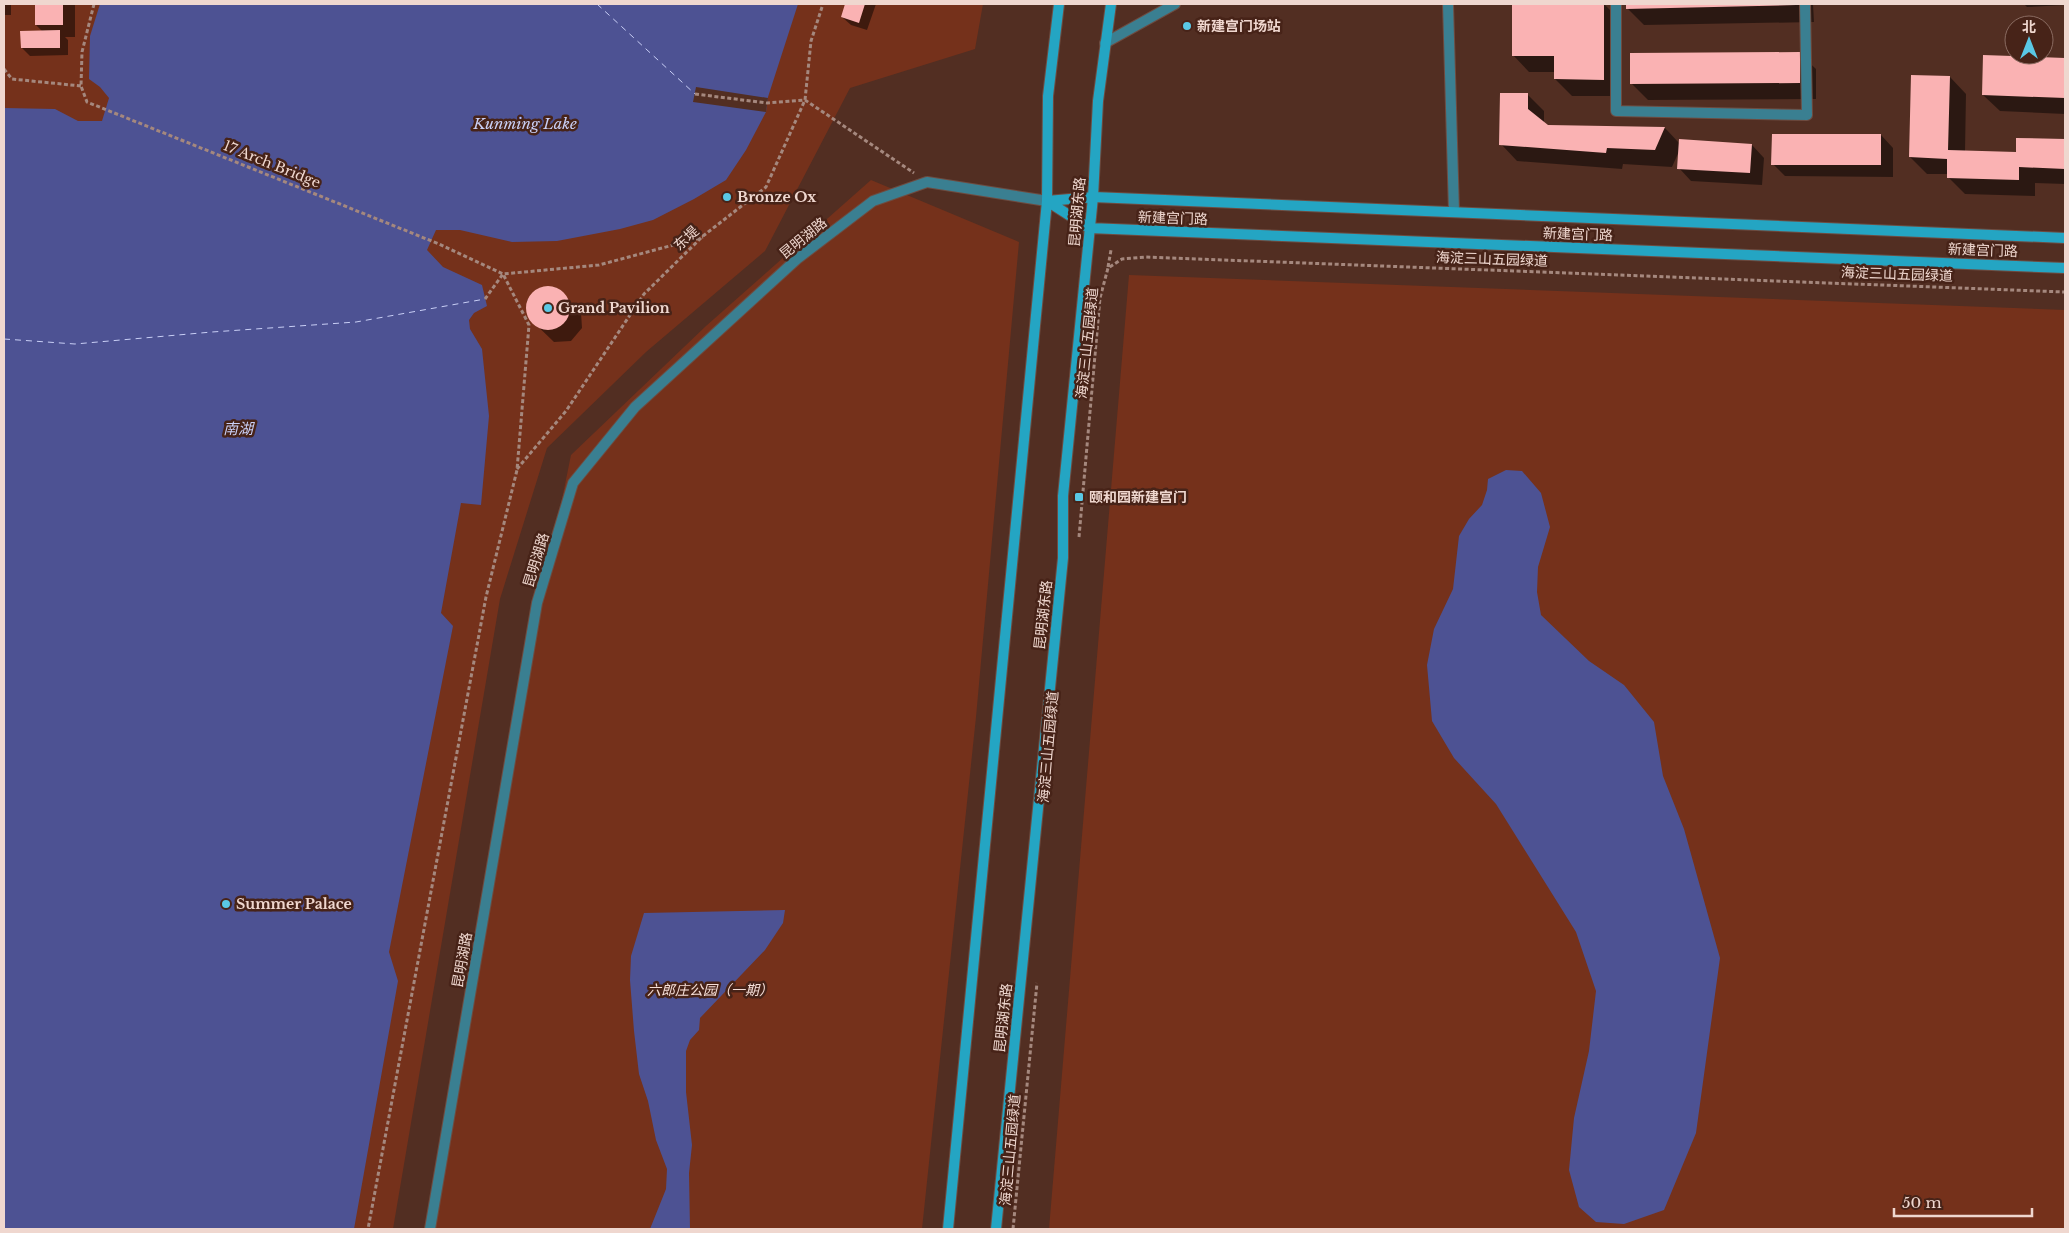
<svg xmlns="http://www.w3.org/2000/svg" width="2069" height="1233" font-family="'Libre Baskerville','Noto Sans SC',serif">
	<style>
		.green { fill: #75311b }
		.water { fill: #4d5293 }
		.pier { fill: #522e22 }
		.shadow { fill: #0007 }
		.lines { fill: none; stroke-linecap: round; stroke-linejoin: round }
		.ferry { stroke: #c9cff6; stroke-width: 1; stroke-dasharray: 6 5; stroke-linecap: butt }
		.building { fill: #fab2b3 }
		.lane-casing { stroke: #6e4c41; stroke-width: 12 }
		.street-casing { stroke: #6e4c41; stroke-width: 12 }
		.secondary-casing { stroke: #6e4c41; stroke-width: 12 }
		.path { stroke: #a5887e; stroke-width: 3; stroke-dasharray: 4 2.5; stroke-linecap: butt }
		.lane { stroke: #3a7f91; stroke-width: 10 }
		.street { stroke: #3a7f91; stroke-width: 10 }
		.secondary { stroke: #24a5c3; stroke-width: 10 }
		.poi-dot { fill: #5ac8e5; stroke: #472318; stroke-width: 2 }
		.labels { text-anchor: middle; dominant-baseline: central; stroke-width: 5; stroke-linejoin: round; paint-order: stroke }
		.poi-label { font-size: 14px; font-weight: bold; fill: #efd7cf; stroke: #472318; text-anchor: start }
		.street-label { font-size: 14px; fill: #efd7cf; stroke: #472318 }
		.park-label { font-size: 14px; font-style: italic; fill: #f6dfd8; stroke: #472318 }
		.water-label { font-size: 15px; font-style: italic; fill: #c9cff6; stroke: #472318 }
	</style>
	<rect width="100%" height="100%" fill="#522e22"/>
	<!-- green -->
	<path class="green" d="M 4,4 L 983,4 L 975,49 L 850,88 L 765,251 L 646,352 L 547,448 L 500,599 L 393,1229 L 4,1229 Z
		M 871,180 L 1019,242 L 976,717 L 922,1229 L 430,1229 L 519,710 L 571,455 L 706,326 Z
		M 1129,275 L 2065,310 L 2065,1229 L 1049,1229 Z"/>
	<!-- water -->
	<path class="water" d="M 100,4 L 798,4 L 768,97 L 766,112 L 746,150 L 726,180 L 694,199 L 653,220 L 620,229 L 557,241 L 512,242 L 460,230 L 436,230 L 427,250 L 443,267 L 482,285 L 487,306 L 474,313 L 469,320 L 470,329 L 482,349 L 489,416 L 481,505 L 461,503 L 441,613 L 453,626 L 389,952 L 398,981 L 354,1229 L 4,1229 L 4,108 L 55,109 L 78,121 L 102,121 L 109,98 L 100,87 L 89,79 L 90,36 Z
		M 1506,470 L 1522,471 L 1541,493 L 1550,527 L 1538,567 L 1537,592 L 1541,615 L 1589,661 L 1624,685 L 1654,722 L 1663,776 L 1684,829 L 1720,958 L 1696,1133 L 1664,1210 L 1624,1224 L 1596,1222 L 1579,1207 L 1569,1170 L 1574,1118 L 1589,1051 L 1596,991 L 1576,932 L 1496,804 L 1454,758 L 1432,721 L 1427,665 L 1434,629 L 1453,589 L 1459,536 L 1469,519 L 1482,505 L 1487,490 L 1488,479 Z
		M 785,910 L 783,923 L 765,950 L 700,1018 L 699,1030 L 690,1040 L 686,1051 L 686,1092 L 692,1145 L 689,1173 L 690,1229 L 650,1229 L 666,1189 L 667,1169 L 656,1140 L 648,1101 L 639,1074 L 634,1031 L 630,980 L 631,956 L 644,913 Z"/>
	<!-- pier -->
	<path class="pier" d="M 696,87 L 768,98 L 766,112 L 693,102 Z"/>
	<!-- shadow -->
	<path class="shadow" d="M 4,4 L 11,4 L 11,15 L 4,15 Z
		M 36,4 L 75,4 L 75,37 L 65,37 L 68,40 L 68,55 L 30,56 L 22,48 L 43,32 L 36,25 Z
		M 847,4 L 876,4 L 867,30 L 851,25 L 842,17 Z
		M 1513,4 L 1604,4 L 1620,20 L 1620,96 L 1572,96 L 1555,79 L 1555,72 L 1529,72 L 1513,55 Z
		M 1628,4 L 1813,4 L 1814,22 L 1644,25 L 1628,9 Z
		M 2024,4 L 2065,4 L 2065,5 L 2027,7 Z
		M 1799,53 L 1816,69 L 1816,99 L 1648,100 L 1632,84 Z
		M 1984,57 L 2065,59 L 2065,114 L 2000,111 L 1983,95 Z
		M 1950,77 L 1966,94 L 1965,152 L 2017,153 L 2017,139 L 2065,141 L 2065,184 L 2035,183 L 2035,196 L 1965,194 L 1948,177 L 1948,174 L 1927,174 L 1910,157 Z
		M 1527,94 L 1544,111 L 1544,123 L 1548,126 L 1665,128 L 1680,144 L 1752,145 L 1764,158 L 1762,185 L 1691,181 L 1679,168 L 1680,149 L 1672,167 L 1623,164 L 1622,169 L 1517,161 L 1501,144 Z
		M 1881,135 L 1893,148 L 1893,177 L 1785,176 L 1773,164 Z
		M 555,287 L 581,312 L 582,328 L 571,341 L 554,342 L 528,317 L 527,300 L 539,288 Z"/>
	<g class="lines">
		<!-- ferry -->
		<path class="ferry" d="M 597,4 L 695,94
			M 4,339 L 75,344 L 212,332 L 356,322 L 485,299"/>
	</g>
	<!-- building -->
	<path class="building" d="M 35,4 L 63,4 L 63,25 L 35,25 Z
		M 845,4 L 865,4 L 859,23 L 841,17 Z
		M 1512,4 L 1604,4 L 1604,80 L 1554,79 L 1554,56 L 1512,56 Z
		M 1626,4 L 1796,4 L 1796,5 L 1626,9 Z
		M 60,30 L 60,48 L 21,48 L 20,31 Z
		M 1800,52 L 1800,83 L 1630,84 L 1630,53 Z
		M 1983,55 L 2065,58 L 2065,98 L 1982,95 Z
		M 1911,75 L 1950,76 L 1948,150 L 2016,152 L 2016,138 L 2065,139 L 2065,169 L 2019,167 L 2019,180 L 1947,178 L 1947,159 L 1909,157 Z
		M 1500,93 L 1528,93 L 1528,109 L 1548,125 L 1665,127 L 1655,150 L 1607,148 L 1606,153 L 1499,145 Z
		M 1772,134 L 1881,134 L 1881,165 L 1771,165 Z
		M 1679,139 L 1752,144 L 1750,173 L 1677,169 Z
		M526 308a22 22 0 1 1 44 0a22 22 0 1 1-44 0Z"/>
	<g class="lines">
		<!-- lane casing -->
		<g class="lane-casing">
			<path id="lane" d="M 1448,4 L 1454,212
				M 1105,43 L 1175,4
				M 430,1229 L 537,603 L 573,483 L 635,407 L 797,259 L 873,201 L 927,182 L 1047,201"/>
		</g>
		<!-- street casing -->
		<g class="street-casing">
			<path id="street" d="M 1616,4 L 1616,111 L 1807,115 L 1805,4"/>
		</g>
		<!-- secondary casing -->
		<g class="secondary-casing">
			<path id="secondary" d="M 1047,201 L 1089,228 L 2065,268
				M 1047,201 L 1093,197 L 2065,238
				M 948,1229 L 1047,201 L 1048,96 L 1059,4
				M 996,1229 L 1063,558 L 1063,496 L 1093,197 L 1098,101 L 1111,4"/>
		</g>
		<!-- path -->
		<path class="path" d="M 94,4 L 82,52 L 81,86 L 87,102 L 439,244 L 503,274 L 529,325 L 517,470 L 486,597 L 368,1229
			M 4,69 L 12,79 L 81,86
			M 695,94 L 767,103 L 805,100 L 914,173
			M 1108,267 L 1111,250
			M 485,299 L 503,274 L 599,265 L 703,237
			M 517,469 L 566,411 L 644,294 L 703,236 L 766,187 L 805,100 L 811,41 L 823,4
			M 1079,537 L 1100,298 L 1108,268 L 1122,259 L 1146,257 L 2065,292
			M 1013,1229 L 1037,983"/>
		<!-- lane -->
		<use href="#lane" class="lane"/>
		<!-- street -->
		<use href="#street" class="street"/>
		<!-- secondary -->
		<use href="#secondary" class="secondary"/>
	</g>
	<!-- markers -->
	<g class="poi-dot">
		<circle cx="1187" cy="26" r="5"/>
		<circle cx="727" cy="197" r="5"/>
		<circle cx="548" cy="308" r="5"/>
		<rect x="1074" y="492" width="10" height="10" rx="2.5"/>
		<circle cx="226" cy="904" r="5"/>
	</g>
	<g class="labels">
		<!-- poi labels -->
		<g class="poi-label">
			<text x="1197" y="26">新建宫门场站</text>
			<text x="737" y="197">Bronze Ox</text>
			<text x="558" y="308">Grand Pavilion</text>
			<text x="1089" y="497">颐和园新建宫门</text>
			<text x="236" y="904">Summer Palace</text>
		</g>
		<!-- street labels -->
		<g class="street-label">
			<text transform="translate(272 164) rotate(22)">17 Arch Bridge</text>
			<text transform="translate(1077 212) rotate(-85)">昆明湖东路</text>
			<text transform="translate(1173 218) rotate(2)">新建宫门路</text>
			<text transform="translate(1578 234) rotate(2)">新建宫门路</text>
			<text transform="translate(686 238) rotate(-43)">东堤</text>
			<text transform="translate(803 238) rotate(-39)">昆明湖路</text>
			<text transform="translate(1983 250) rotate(2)">新建宫门路</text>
			<text transform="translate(1492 259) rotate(2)">海淀三山五园绿道</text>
			<text transform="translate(1897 274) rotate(2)">海淀三山五园绿道</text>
			<text transform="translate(1087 343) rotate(-84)">海淀三山五园绿道</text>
			<text transform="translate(536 560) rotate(-73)">昆明湖路</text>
			<text transform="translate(1043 615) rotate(-84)">昆明湖东路</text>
			<text transform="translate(1048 747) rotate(-85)">海淀三山五园绿道</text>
			<text transform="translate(462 960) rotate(-80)">昆明湖路</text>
			<text transform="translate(1003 1018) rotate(-84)">昆明湖东路</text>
			<text transform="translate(1010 1150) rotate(-85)">海淀三山五园绿道</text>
		</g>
		<!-- park labels -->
		<g class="park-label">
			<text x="710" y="990">六郎庄公园（一期）</text>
		</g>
		<!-- water labels -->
		<g class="water-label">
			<text x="525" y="123">Kunming Lake</text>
			<text x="238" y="428">南湖</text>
		</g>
	</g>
	<!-- border -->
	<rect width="2069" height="1233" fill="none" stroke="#efd7cf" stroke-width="10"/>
	<!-- north arrow -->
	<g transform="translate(2029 40)"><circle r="24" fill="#472318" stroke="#8a6b61"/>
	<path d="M0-4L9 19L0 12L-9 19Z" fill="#5ac8e5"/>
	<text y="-8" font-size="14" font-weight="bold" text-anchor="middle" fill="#efd7cf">北</text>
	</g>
	<!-- scale -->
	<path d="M1894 1208v8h138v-8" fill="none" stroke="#efd7cf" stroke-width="2.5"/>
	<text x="1902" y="1208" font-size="15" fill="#efd7cf" stroke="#472318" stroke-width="4" paint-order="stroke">50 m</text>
</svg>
